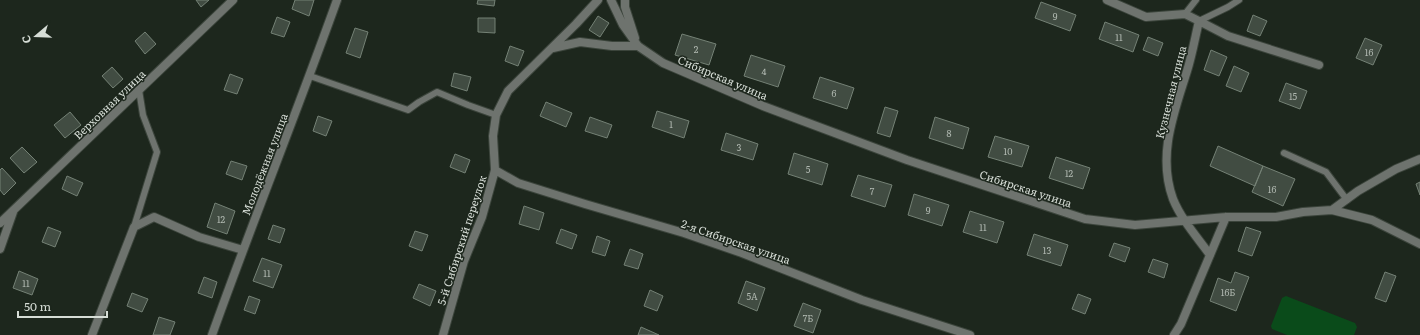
<svg xmlns="http://www.w3.org/2000/svg" width="1420" height="335" font-family="Literata,serif">
	<style>
		.green { fill: #0a4b1a }
		.building { fill: #414c42; stroke: #748175 }
		.lines { fill: none; stroke-linecap: round; stroke-linejoin: round }
		.service-casing { stroke: #3b443b; stroke-width: 8 }
		.minor-casing { stroke: #3b443b; stroke-width: 10 }
		.service { stroke: #6e736e; stroke-width: 6 }
		.minor { stroke: #6e736e; stroke-width: 8 }
		.labels { text-anchor: middle; dominant-baseline: central; stroke-width: 3; stroke-linejoin: round; paint-order: stroke }
		.number-label { font-size: 9px; fill: #b1b9b1 }
		.street-label { font-size: 11px; fill: #d6ddd6; stroke: #1d271d }
	</style>
	<rect width="100%" height="100%" fill="#1d271d"/>
	<!-- green -->
	<path class="green" d="M 1286,296 L 1355,323 L 1357,327 L 1354,335 L 1287,335 L 1272,329 L 1271,326 L 1282,298 Z"/>
	<!-- building -->
	<path class="building" d="M 196,0 L 209,0 L 201,7 Z
		M 295,0 L 314,0 L 309,16 L 292,9 Z
		M 478,0 L 495,0 L 494,6 L 477,4 Z
		M 1041,2 L 1076,15 L 1070,31 L 1035,18 Z
		M 1253,15 L 1267,21 L 1260,36 L 1247,31 Z
		M 598,16 L 609,23 L 600,37 L 589,30 Z
		M 277,17 L 290,22 L 284,37 L 271,33 Z
		M 478,18 L 495,18 L 495,33 L 478,32 Z
		M 1105,22 L 1139,35 L 1133,52 L 1099,39 Z
		M 355,28 L 368,32 L 360,58 L 346,53 Z
		M 145,32 L 156,44 L 145,54 L 135,41 Z
		M 682,34 L 716,44 L 709,65 L 675,55 Z
		M 1148,37 L 1163,43 L 1158,56 L 1143,50 Z
		M 1365,38 L 1382,45 L 1373,65 L 1356,58 Z
		M 510,46 L 524,51 L 518,66 L 505,61 Z
		M 1211,50 L 1227,57 L 1219,76 L 1204,70 Z
		M 751,55 L 785,66 L 778,87 L 744,76 Z
		M 1234,66 L 1249,73 L 1241,92 L 1226,86 Z
		M 112,67 L 123,79 L 113,88 L 102,76 Z
		M 454,73 L 471,77 L 467,91 L 451,86 Z
		M 230,74 L 243,79 L 237,94 L 224,90 Z
		M 820,77 L 854,88 L 847,109 L 813,98 Z
		M 1286,83 L 1307,91 L 1300,109 L 1279,101 Z
		M 546,102 L 572,113 L 566,127 L 540,116 Z
		M 885,107 L 898,111 L 890,137 L 877,133 Z
		M 657,111 L 689,121 L 684,138 L 652,127 Z
		M 70,112 L 81,125 L 65,138 L 54,125 Z
		M 318,116 L 332,121 L 326,136 L 313,131 Z
		M 590,117 L 612,125 L 607,138 L 585,131 Z
		M 935,117 L 969,128 L 963,149 L 929,138 Z
		M 726,133 L 758,144 L 753,160 L 721,150 Z
		M 995,136 L 1029,146 L 1022,167 L 988,157 Z
		M 1218,146 L 1263,166 L 1255,186 L 1210,166 Z
		M 22,147 L 37,162 L 24,173 L 10,158 Z
		M 794,153 L 828,164 L 822,185 L 788,174 Z
		M 455,154 L 470,160 L 465,173 L 450,167 Z
		M 1056,157 L 1090,168 L 1083,189 L 1049,178 Z
		M 231,161 L 247,166 L 242,180 L 226,174 Z
		M 1263,166 L 1295,179 L 1283,206 L 1252,192 Z
		M 2,168 L 16,183 L 4,195 L 0,190 L 0,170 Z
		M 858,175 L 892,185 L 885,207 L 851,196 Z
		M 67,176 L 83,183 L 77,196 L 62,189 Z
		M 1420,182 L 1420,195 L 1416,184 Z
		M 914,194 L 949,205 L 942,226 L 908,215 Z
		M 215,203 L 235,211 L 227,234 L 207,227 Z
		M 524,206 L 544,213 L 539,230 L 519,224 Z
		M 970,211 L 1004,222 L 997,243 L 963,232 Z
		M 273,225 L 285,229 L 280,243 L 268,239 Z
		M 48,227 L 61,232 L 55,247 L 42,242 Z
		M 1246,227 L 1261,232 L 1252,256 L 1238,251 Z
		M 561,229 L 577,235 L 572,249 L 556,243 Z
		M 415,231 L 428,235 L 422,251 L 409,246 Z
		M 1034,234 L 1068,245 L 1061,266 L 1027,255 Z
		M 597,236 L 610,241 L 605,256 L 592,252 Z
		M 1114,243 L 1130,248 L 1125,262 L 1109,256 Z
		M 630,249 L 643,254 L 638,269 L 624,265 Z
		M 262,258 L 282,265 L 273,288 L 253,281 Z
		M 1153,259 L 1168,264 L 1164,278 L 1148,272 Z
		M 19,271 L 38,279 L 32,295 L 13,288 Z
		M 1235,272 L 1249,277 L 1236,311 L 1210,301 L 1218,278 L 1231,283 Z
		M 1385,272 L 1396,276 L 1386,302 L 1375,298 Z
		M 204,277 L 217,282 L 212,298 L 198,293 Z
		M 746,281 L 765,288 L 757,311 L 738,303 Z
		M 419,284 L 436,291 L 430,306 L 413,298 Z
		M 650,290 L 663,296 L 657,311 L 644,306 Z
		M 132,293 L 148,299 L 142,312 L 127,306 Z
		M 1078,294 L 1091,299 L 1085,314 L 1072,309 Z
		M 249,296 L 260,300 L 255,314 L 244,310 Z
		M 803,303 L 821,310 L 813,333 L 794,326 Z
		M 159,317 L 175,322 L 170,335 L 153,335 Z
		M 641,327 L 659,335 L 638,335 Z"/>
	<g class="lines">
		<!-- service casing -->
		<g class="service-casing">
			<path id="service" d="M 1185,14 L 1196,0
				M 1199,21 L 1228,7 L 1239,0
				M 310,76 L 408,110 L 419,102 L 437,92 L 468,105 L 496,115
				M 1284,153 L 1326,172 L 1347,200
				M 134,227 L 157,152 L 143,115 L 139,90"/>
		</g>
		<!-- minor casing -->
		<g class="minor-casing">
			<path id="minor" d="M 611,0 L 623,25 L 638,46 L 663,63 L 763,106 L 907,160 L 1085,219 L 1135,225 L 1226,217 L 1276,217 L 1303,212 L 1332,210 L 1358,191 L 1396,169 L 1420,159
				M 625,0 L 625,7 L 635,38
				M 1107,0 L 1146,17 L 1185,14 L 1199,21 C 1195,38 1192,55 1187,71 C 1174,113 1157,155 1173,199 C 1181,219 1197,237 1210,255
				M 1199,21 L 1228,36 L 1319,65
				M 553,48 L 580,42 L 612,46 L 638,46
				M 495,170 L 518,183 L 585,204 L 684,233 L 742,253 L 862,300 L 970,335
				M 1332,210 L 1372,220 L 1420,244
				M 0,223 L 233,0
				M 0,249 L 13,212
				M 92,335 L 134,227 L 154,217 L 199,237 L 243,250
				M 212,335 C 252,223 297,112 337,0
				M 443,335 L 464,261 L 482,217 L 495,170 L 493,136 L 496,115 L 508,91 L 576,24 L 598,0
				M 1174,335 L 1181,324 L 1226,217"/>
		</g>
		<!-- service -->
		<use href="#service" class="service"/>
		<!-- minor -->
		<use href="#minor" class="minor"/>
	</g>
	<g class="labels">
		<!-- number labels -->
		<g class="number-label">
			<text x="1055" y="16">9</text>
			<text x="1119" y="37">11</text>
			<text x="696" y="49">2</text>
			<text x="1369" y="52">16</text>
			<text x="764" y="71">4</text>
			<text x="834" y="93">6</text>
			<text x="1293" y="96">15</text>
			<text x="671" y="124">1</text>
			<text x="949" y="133">8</text>
			<text x="739" y="147">3</text>
			<text x="1008" y="151">10</text>
			<text x="808" y="169">5</text>
			<text x="1069" y="173">12</text>
			<text x="1272" y="189">16</text>
			<text x="872" y="191">7</text>
			<text x="928" y="210">9</text>
			<text x="221" y="219">12</text>
			<text x="983" y="227">11</text>
			<text x="1047" y="250">13</text>
			<text x="267" y="273">11</text>
			<text x="26" y="283">11</text>
			<text x="1228" y="292">16Б</text>
			<text x="752" y="296">5А</text>
			<text x="808" y="318">7Б</text>
		</g>
		<!-- street labels -->
		<g class="street-label">
			<text transform="translate(723 77) rotate(23)">Сибирская улица</text>
			<text transform="translate(1170 92) rotate(-76)">Кузнечная улица</text>
			<text transform="translate(109 104) rotate(-44)">Верховная улица</text>
			<text transform="translate(264 164) rotate(-69)">Молодёжная улица</text>
			<text transform="translate(1026 188) rotate(18)">Сибирская улица</text>
			<text transform="translate(461 240) rotate(-72)">5-й Сибирский переулок</text>
			<text transform="translate(736 241) rotate(19)">2-я Сибирская улица</text>
		</g>
	</g>
	<!-- north arrow -->
	<g transform="translate(36 36) rotate(251)" stroke="#1d271d" stroke-width="3" paint-order="stroke">
	<path d="M0-3L7 15L0 10L-7 15Z" fill="#d6ddd6"/>
	<text y="-6" font-size="11" font-weight="bold" text-anchor="middle" fill="#d6ddd6">С</text>
	</g>
	<!-- scale -->
	<path d="M18 311v6h89v-6" fill="none" stroke="#d6ddd6" stroke-width="2"/>
	<text x="24" y="311" font-size="12" fill="#d6ddd6" stroke="#1d271d" stroke-width="3" paint-order="stroke">50 m</text>
</svg>
